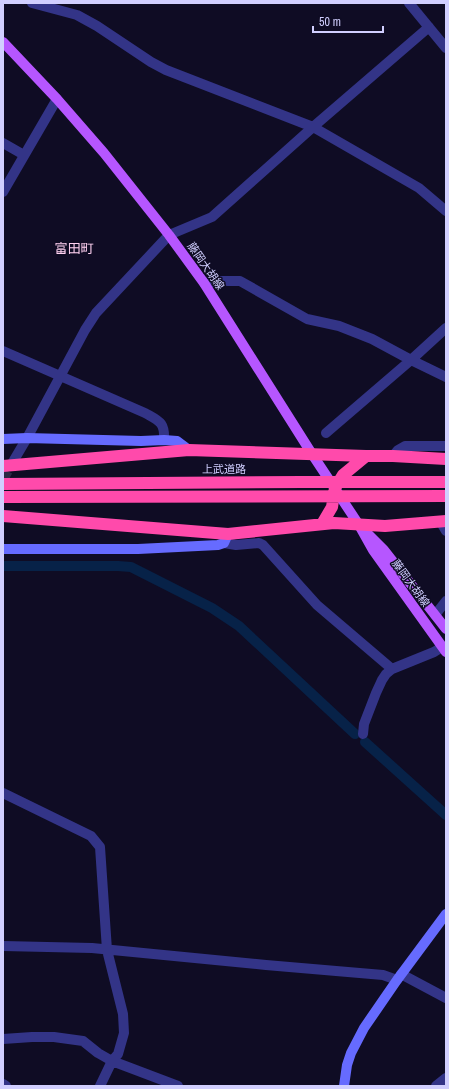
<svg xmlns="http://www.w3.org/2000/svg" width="449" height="1089" font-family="'Archivo Narrow','Noto Sans JP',sans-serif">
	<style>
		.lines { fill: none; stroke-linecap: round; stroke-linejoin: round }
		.canal { stroke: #072248; stroke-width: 10 }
		.street-tunnel { stroke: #2c2945; stroke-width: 10; stroke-dasharray: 10 5; stroke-linecap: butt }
		.street { stroke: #333487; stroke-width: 10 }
		.secondary { stroke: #666bff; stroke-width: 10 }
		.primary { stroke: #b656ff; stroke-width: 10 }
		.highway { stroke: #ff4aab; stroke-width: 12 }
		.labels { text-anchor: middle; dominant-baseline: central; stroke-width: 3; stroke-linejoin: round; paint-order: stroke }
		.street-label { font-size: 11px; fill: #d1cfff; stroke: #0f0c24 }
		.quarter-label { font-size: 13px; fill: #ffd1f1; stroke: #0f0c24 }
	</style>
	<rect width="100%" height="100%" fill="#0f0c24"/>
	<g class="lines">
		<!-- canal -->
		<path class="canal" d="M 3,566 L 118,566 L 131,567 L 212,608 L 239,626 L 355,734
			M 365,742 L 446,815"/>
		<!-- street-tunnel -->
		<path class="street-tunnel" d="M 3,480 L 13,461"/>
		<!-- street -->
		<path class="street" d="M 32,3 L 77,15 L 97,26 L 151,62 L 166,70 L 313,127 L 419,188 L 446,211
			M 409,3 L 446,48
			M 3,143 L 24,155
			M 3,192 L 57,99
			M 204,283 L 219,281 L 240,281 L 307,319 L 339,326 L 372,339 L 411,360 L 446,377
			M 3,351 L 145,413 C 159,421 165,422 164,440
			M 326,433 L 411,360 L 446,328
			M 393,456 L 398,450 L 405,446 L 446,446
			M 14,460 L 27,438 L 85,330 L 96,313 L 169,235 L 212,217 L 313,127 L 429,27
			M 442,522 L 443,526 L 446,531
			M 224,543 L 236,545 L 259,543 L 263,545 L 317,605 L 392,669
			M 435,615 L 446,601
			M 363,734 L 364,724 L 376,693 L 382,680 L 386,674 L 392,669 L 434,652 L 442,647
			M 3,793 L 91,836 L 100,847 L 107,950 L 123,1014 L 124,1033 L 118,1054 L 112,1061 L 100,1086
			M 3,946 L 92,948 L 266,965 L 383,975 L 397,980
			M 401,974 L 446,998
			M 3,1039 L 32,1037 L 54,1037 L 83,1041 L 98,1053 L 112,1061 L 178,1086
			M 3,1084 L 6,1086
			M 436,1086 L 446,1078"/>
		<!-- secondary -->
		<path class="secondary" d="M 3,439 L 27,438 L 141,441 L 164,440 L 177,441 L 189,450
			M 3,549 L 138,549 L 218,545 L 224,543 L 228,534
			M 344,1086 L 347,1065 L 351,1053 L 364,1028 L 397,980 L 446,914"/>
		<!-- primary -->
		<path class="primary" d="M 3,42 L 57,99 L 104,153 L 169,235 L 204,283 L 312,454 L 359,525 L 373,550 L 446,652
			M 366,532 L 384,550 L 446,629"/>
		<!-- highway -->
		<path class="highway" d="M 3,466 L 189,450 L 366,456 L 393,456 L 446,459
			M 3,484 L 302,482 L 446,482
			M 3,497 L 446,496
			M 3,516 L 228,534 L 334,523 L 385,526 L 446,521
			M 322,524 L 332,507 L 335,488 L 343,475 L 366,456"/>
	</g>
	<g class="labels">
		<!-- street labels -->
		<g class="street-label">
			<text transform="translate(206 266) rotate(55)">藤岡大胡線</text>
			<text x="224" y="469">上武道路</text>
			<text transform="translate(411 583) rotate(54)">藤岡大胡線</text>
		</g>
		<!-- quarter labels -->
		<g class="quarter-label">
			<text x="74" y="248">富田町</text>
		</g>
	</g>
	<!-- border -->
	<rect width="449" height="1089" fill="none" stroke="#d1cfff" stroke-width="8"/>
	<!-- scale -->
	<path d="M313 26v6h70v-6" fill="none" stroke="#d1cfff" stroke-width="2"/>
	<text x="319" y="26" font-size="12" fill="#d1cfff" stroke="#0f0c24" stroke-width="3" paint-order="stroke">50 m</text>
</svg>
